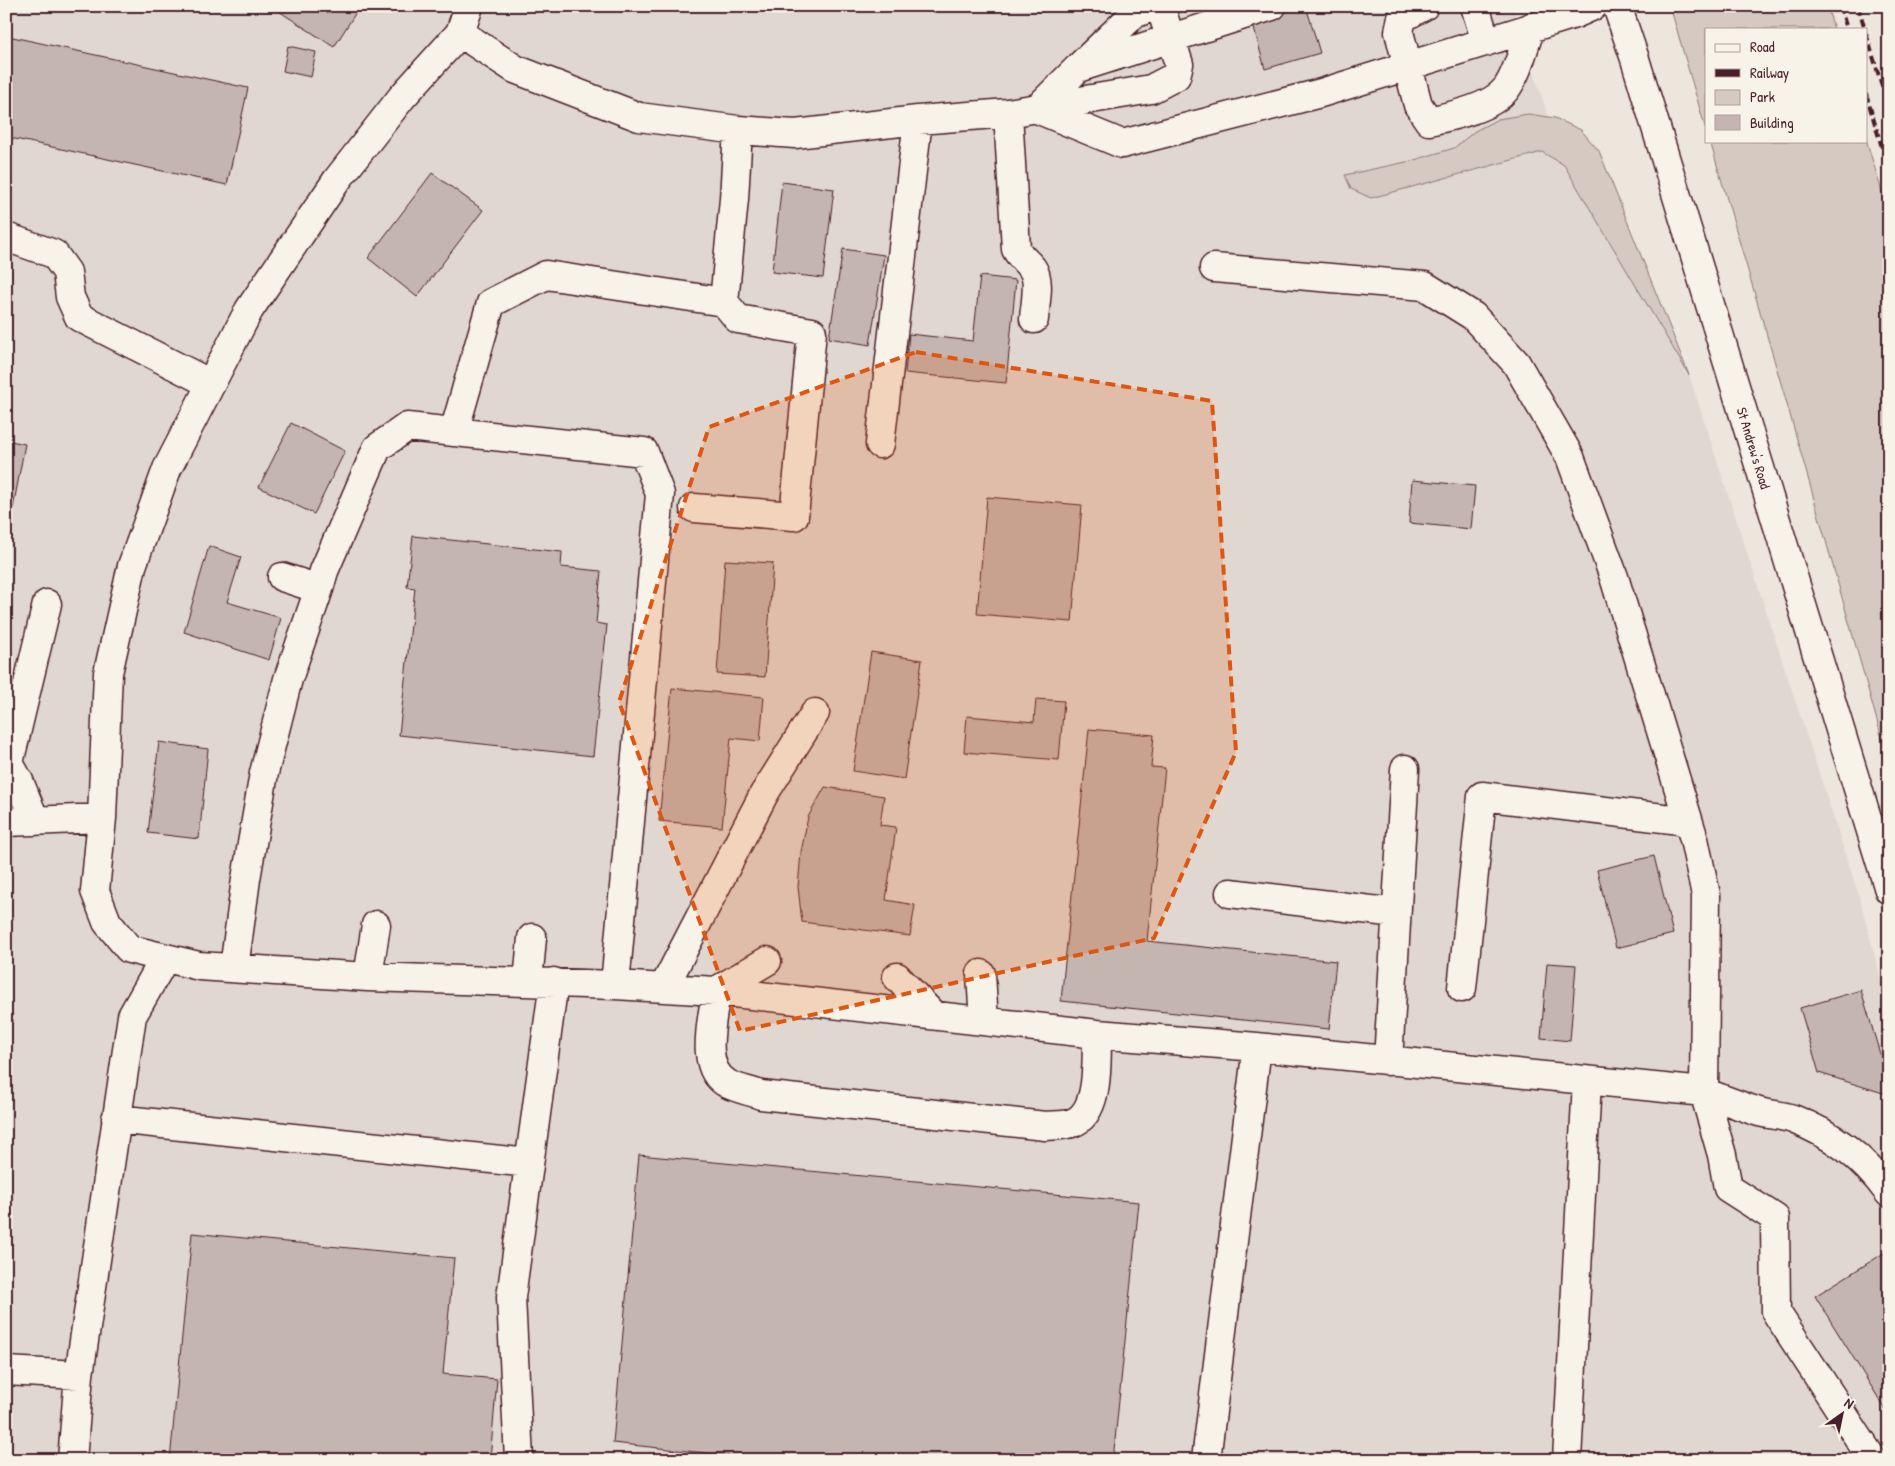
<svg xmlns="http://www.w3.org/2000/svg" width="1895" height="1466" font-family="'Patrick Hand',sans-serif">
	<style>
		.built { fill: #e0d7d0 }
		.green { fill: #d5c9c2; stroke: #907476 }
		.building { fill: #c4b5b0; stroke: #4a1f2b }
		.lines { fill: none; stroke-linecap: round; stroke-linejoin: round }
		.minor-casing { stroke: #4a1f2b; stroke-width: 31 }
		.highway-casing { stroke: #4a1f2b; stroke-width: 31 }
		.minor { stroke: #f7f3e8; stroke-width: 28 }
		.highway { stroke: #f7f3e8; stroke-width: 28 }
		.rail { stroke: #4a1f2b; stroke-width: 4; stroke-dasharray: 8 4; stroke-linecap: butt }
		.marked { fill: #e0560e; fill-opacity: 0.2; stroke: #e0560e; stroke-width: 4; stroke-dasharray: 10 6; stroke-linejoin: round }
		.labels { text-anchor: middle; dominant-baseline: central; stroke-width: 5; stroke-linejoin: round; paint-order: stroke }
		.street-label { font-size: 14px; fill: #4a1f2b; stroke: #f7f3e8 }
	</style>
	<rect width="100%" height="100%" fill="#ece6dd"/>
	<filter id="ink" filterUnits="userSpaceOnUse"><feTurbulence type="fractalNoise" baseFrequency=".02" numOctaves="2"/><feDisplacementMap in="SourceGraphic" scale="10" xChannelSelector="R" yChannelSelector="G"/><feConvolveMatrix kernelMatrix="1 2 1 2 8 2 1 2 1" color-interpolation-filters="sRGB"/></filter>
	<g filter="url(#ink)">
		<!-- built -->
		<path class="built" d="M 6,6 L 1512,6 L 1564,165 L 1689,375 L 1859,896 L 1887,1002 L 1889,1036 L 1889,1460 L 6,1460 Z"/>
		<!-- green -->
		<path class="green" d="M 1670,6 L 1827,6 L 1834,29 L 1706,29 L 1706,130 Z
			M 1528,114 L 1555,118 L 1581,130 L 1599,151 L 1689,375 L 1564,165 L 1542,152 L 1371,198 L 1351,189 L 1345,175 L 1411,161 L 1454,148 L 1475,131 L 1498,119 Z
			M 1866,139 L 1889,215 L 1889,763 L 1785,397 L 1710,141 L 1866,141 Z"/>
		<!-- building -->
		<path class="building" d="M 271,6 L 360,6 L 334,47 Z
			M 1248,6 L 1306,6 L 1320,53 L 1265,69 Z
			M 8,36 L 248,88 L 227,185 L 6,137 L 6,46 Z
			M 288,46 L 316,52 L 311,77 L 283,71 Z
			M 432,173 L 483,210 L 417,297 L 368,258 Z
			M 782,182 L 834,189 L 823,278 L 772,272 Z
			M 843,249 L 884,255 L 870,345 L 829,338 Z
			M 980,276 L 1016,280 L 1006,383 L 905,373 L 909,334 L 973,341 Z
			M 291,423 L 345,451 L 314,514 L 259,487 Z
			M 6,440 L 25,444 L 6,546 Z
			M 1412,480 L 1475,486 L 1471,529 L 1409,523 Z
			M 987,497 L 1082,505 L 1072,622 L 977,614 Z
			M 413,536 L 562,552 L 561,567 L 601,571 L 596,623 L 607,625 L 593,756 L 399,735 L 415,588 L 407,587 Z
			M 209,546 L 241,557 L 227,602 L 281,618 L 269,660 L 184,632 Z
			M 725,560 L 773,563 L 765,677 L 717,674 Z
			M 871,652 L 922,660 L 904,779 L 853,771 Z
			M 672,688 L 764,697 L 760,741 L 731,738 L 722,827 L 659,821 Z
			M 1036,699 L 1064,701 L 1059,760 L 964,752 L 967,716 L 1034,722 Z
			M 1089,729 L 1154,735 L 1151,767 L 1165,768 L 1147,941 L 1336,961 L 1329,1029 L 1061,1001 Z
			M 159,742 L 208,749 L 199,839 L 148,833 Z
			M 825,787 L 884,796 L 880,825 L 896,827 L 886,900 L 915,905 L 910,936 L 802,922 L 798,887 L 801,852 L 808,817 Z
			M 1654,856 L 1673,934 L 1616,948 L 1597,870 Z
			M 1547,963 L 1576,965 L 1570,1041 L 1541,1038 Z
			M 1861,990 L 1889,1084 L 1889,1091 L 1883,1093 L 1819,1073 L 1800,1008 Z
			M 639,1155 L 1139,1202 L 1113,1460 L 770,1460 L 613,1443 Z
			M 192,1233 L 454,1258 L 443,1374 L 497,1379 L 490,1460 L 170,1460 Z
			M 1889,1250 L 1889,1415 L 1815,1296 Z"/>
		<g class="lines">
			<!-- minor casing -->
			<g class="minor-casing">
				<path id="minor" d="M 469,6 L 460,33 L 402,97 L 337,180 L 249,310 L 167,469 L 132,566 L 108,673 L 102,818 L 95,891 L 107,922 L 129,949 L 199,966 L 368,977 L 615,985 L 716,991 L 1097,1034 L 1257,1047 L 1704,1092 C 1722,1099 1740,1106 1759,1112 C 1770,1115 1782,1115 1793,1119 C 1834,1135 1863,1157 1889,1193
					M 1424,6 L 1402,18 L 1399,32 L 1418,105 L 1429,121 C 1452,116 1491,108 1506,89 C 1518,73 1524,46 1531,27
					M 1475,6 L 1486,42
					M 460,33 L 515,69 L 639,117 L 738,130 L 795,134 L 918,120 L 1008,113 L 1151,89 L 1176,76 L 1179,64 L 1160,6
					M 1082,64 L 1134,14 L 1154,6
					M 1037,109 L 1122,144 L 1321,93 L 1575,14 L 1593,6
					M 1037,109 L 1078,68 L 1272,6
					M 1008,113 L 1016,249 C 1020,257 1026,261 1032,268 C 1041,280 1035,304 1034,319
					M 6,237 L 54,254 L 67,272 L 70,297 L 79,317 L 211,384
					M 1214,268 L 1425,286 L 1473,316 L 1516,363 L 1570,457 L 1614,577 L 1694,839 L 1706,895 L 1704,1092 L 1722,1155 L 1728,1188 L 1775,1218 L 1776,1312 L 1873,1460
					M 454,432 L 491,303 L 546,275 L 724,302 L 734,199 L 738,130
					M 880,444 L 918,120
					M 694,508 L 794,516 L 812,332 L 738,319 L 724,302
					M 282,577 L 319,589
					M 35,821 L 19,781 L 9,763 L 47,604
					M 6,822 L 102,818
					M 1230,893 L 1396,913
					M 767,961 L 716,991 C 713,1019 698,1068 728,1084 C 738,1089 750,1091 761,1095 L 1045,1126 C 1053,1125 1064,1126 1072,1123 C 1101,1113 1096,1058 1097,1034
					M 234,968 L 246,879 L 264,773 L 288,679 L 319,589 L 324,571 L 377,448 L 407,427 L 644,452 L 660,494 L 615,985
					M 981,974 L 984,1021
					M 368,977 L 376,925
					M 897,977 L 932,1014
					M 528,982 L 532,938
					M 664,987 L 764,794 L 815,713
					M 1462,988 L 1482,796 L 1688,821
					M 1388,1061 L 1405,769
					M 116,1119 L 529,1163
					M 6,1371 L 79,1375 L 132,1016 L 165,958
					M 72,1460 L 79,1375
					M 519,1460 L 511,1297 L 554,982
					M 1206,1460 L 1257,1047
					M 1567,1460 L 1587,1081"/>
			</g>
			<!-- highway casing -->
			<g class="highway-casing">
				<path id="highway" d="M 1617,6 L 1635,59 L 1889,890"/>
			</g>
			<!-- minor -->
			<use href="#minor" class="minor"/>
			<!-- highway -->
			<use href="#highway" class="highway"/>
			<!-- rail -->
			<path class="rail" d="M 1840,6 L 1847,29
				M 1858,6 L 1865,29
				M 1866,33 L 1889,109
				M 1866,94 L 1889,171"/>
		</g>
	</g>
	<!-- marked area -->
	<path class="marked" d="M 916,352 L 1212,401 L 1236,752 L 1154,938 L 740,1031 L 619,702 L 709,427 Z"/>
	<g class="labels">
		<!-- street labels -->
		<g class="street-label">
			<text transform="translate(1754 448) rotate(73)">St Andrew's Road</text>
		</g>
	</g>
	<!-- margin -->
	<rect width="1895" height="1466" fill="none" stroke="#f7f3e8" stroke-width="25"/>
	<rect x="12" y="12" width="1870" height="1441" fill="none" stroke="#4a1f2b" stroke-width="2" filter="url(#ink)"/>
	<!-- legend -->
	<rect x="1705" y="28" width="162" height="115" fill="#f7f3e8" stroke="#b29e9c"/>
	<rect x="1715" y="44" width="25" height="8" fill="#f7f3e8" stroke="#b29e9c"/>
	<text x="1750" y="52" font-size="15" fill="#4a1f2b">Road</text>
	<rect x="1715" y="69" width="25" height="8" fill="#4a1f2b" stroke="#b29e9c"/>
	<text x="1750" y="78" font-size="15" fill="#4a1f2b">Railway</text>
	<rect x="1715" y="90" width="25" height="15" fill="#d5c9c2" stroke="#b29e9c"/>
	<text x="1750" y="102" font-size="15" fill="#4a1f2b">Park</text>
	<rect x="1715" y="115" width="25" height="15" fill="#c4b5b0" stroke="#b29e9c"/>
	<text x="1750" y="128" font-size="15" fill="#4a1f2b">Building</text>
	<!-- north arrow -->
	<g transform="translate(1842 1414) rotate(33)" stroke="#f7f3e8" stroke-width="4" paint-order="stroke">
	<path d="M0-4L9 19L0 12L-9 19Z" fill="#4a1f2b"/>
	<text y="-8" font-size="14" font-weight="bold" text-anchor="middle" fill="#4a1f2b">N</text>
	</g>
</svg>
